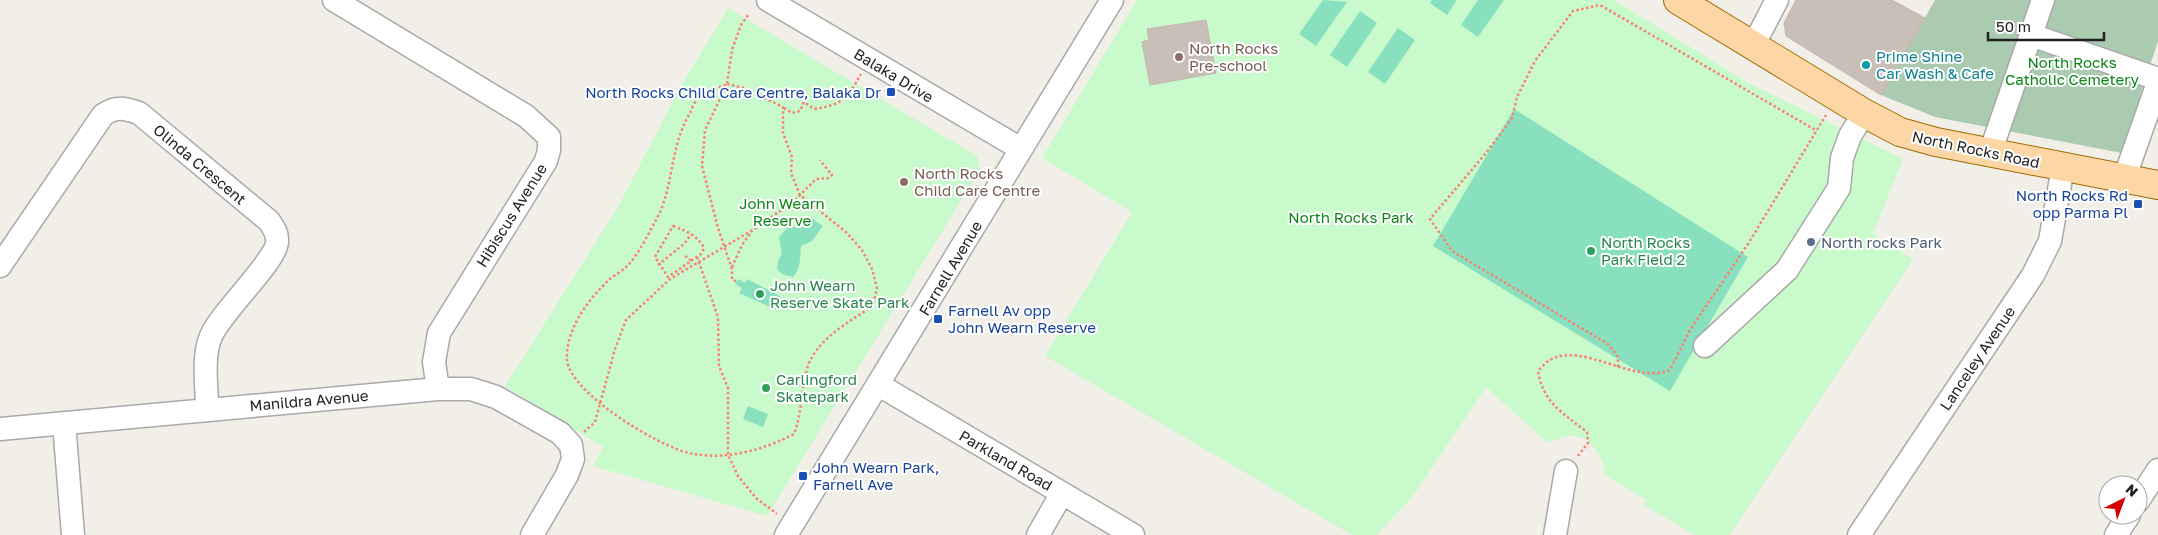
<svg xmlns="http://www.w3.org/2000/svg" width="2158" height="535" font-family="'Golos Text',sans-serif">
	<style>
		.cemetery { fill: #aacbaf }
		.park { fill: #c8facc }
		.pitch { fill: #88e0be }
		.building { fill: #c7bfb8; stroke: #c4b6ab }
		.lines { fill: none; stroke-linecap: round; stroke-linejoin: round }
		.minor-casing { stroke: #a9a9a9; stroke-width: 25 }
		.major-casing { stroke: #a06b00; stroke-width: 30 }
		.path { stroke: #fa8072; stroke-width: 2.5; stroke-dasharray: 2.5 2.5; stroke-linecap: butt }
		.minor { stroke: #fff; stroke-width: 22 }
		.major { stroke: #fcd6a4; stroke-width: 28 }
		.education-dot { fill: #8d6e63; stroke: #fff; stroke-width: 2 }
		.culture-dot { fill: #0f9aa8; stroke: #fff; stroke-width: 2 }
		.transit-dot { fill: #1a4fb4; stroke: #fff; stroke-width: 2 }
		.service-dot { fill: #5c6f8a; stroke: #fff; stroke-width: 2 }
		.leisure-dot { fill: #2e9e5b; stroke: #fff; stroke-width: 2 }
		.labels { text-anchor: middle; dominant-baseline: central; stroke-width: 4; stroke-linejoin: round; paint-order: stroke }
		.education-label { font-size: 15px; fill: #785e54; stroke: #fff; text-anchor: start }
		.culture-label { font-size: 15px; fill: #0d838f; stroke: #fff; text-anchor: start }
		.park-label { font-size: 15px; fill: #0c8416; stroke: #fff }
		.street-label { font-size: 15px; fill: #222; stroke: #fff }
		.transit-label { font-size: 15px; fill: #164399; stroke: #fff; text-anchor: end }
		.leisure-label { font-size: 15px; fill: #27864d; stroke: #fff; text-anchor: start }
		.service-label { font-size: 15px; fill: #4e5e75; stroke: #fff; text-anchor: start }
	</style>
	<rect width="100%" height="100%" fill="#f2efe9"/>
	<!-- cemetery -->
	<path class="cemetery" d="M 1935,0 L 2158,0 L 2158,41 L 2122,153 L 1935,117 L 1881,95 Z"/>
	<!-- park -->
	<path class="park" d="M 1137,0 L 1614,0 L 1747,82 L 1903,159 L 1873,234 L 1913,259 L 1730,535 L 1695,535 L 1644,505 L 1646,500 L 1605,475 C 1604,456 1590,434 1567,436 C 1561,437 1553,441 1548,443 L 1486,387 L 1413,496 L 1377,535 L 1352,535 L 1045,356 L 1132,212 L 1042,158 Z
		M 728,8 L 977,156 L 980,170 L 767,516 L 593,466 L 603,447 L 505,386 L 618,207 L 681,86 Z"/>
	<!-- pitch -->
	<path class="pitch" d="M 1323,0 L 1347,2 L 1316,46 L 1299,34 Z
		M 1432,0 L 1457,0 L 1447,15 L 1430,3 Z
		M 1478,0 L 1504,0 L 1478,37 L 1461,25 Z
		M 1360,11 L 1377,23 L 1347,67 L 1330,55 Z
		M 1398,28 L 1415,40 L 1385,84 L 1368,72 Z
		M 1514,109 L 1748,257 L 1670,391 L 1433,246 Z
		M 810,217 L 823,226 L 812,241 L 801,246 C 800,257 801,269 793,277 L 782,274 L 777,269 L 778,261 L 782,254 L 779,237 L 789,226 L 801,228 Z
		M 738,279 L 745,283 L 747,279 L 780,296 L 780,298 L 785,300 L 779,311 L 739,293 L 742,288 L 735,284 Z
		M 748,406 L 768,414 L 763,427 L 743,419 Z"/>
	<!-- building -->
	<path class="building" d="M 1796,0 L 1892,0 L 1925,18 L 1881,95 L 1786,36 L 1784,23 Z
		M 1206,20 L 1216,73 L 1150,85 L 1142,42 L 1149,40 L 1147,29 Z"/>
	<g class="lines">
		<!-- minor casing -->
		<g class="minor-casing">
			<path id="minor" d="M 334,0 L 526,116 L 549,137 L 549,150 L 546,161 L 439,333 L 434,362 L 438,389
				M 768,0 L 1021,149
				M 2031,35 L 2158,79
				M 1753,46 L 1777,0
				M 1990,153 L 2043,0
				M 2124,179 L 2158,83
				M 0,266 L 103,115 C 116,106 125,108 139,113 L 269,221 C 273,227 278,233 277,242 C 276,261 222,311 211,336 C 202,357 207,386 207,408
				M 1705,346 L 1787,270 L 1839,188 L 1842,158 L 1850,136 L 1864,113
				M 879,385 L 1133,535
				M 64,423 L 73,535
				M 0,429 L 438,389 L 471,389 L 496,397 L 560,433 L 571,445 L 573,459 L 567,475 L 532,535
				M 2138,501 L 2158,470
				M 786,535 L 1112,0
				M 1038,535 L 1062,493
				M 1555,535 L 1566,471
				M 1859,535 L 2033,275 L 2050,241 L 2063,167
				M 2116,535 L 2129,515"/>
		</g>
		<!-- major casing -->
		<g class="major-casing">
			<path id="major" d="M 1678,0 L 1864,113 L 1900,132 L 1936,142 L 2158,185"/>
		</g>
		<!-- path -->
		<path class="path" d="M 727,84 L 744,88 L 783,107 L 783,133 L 792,157 L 791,173 L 800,195 L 847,233 L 862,250 L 872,269 L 877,288 L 873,306 C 850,321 815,340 807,369 C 801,391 802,413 794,434 C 763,450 725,461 689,453 C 658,446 570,393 567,360 C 565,330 589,298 610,279 C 616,274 623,271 628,265 C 639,254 648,234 656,220 C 674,188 669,148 690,113 C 692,108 695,100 700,97 C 706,91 719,88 727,84 Z
			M 784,108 L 792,113 L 800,111 L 804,102 L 814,109 C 842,105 847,99 861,74
			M 673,226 C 686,231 697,235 704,248 L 701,254 L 668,277 L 655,257 Z
			M 685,256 L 692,261
			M 697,257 L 718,317 L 719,366 L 728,388 L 728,455 L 738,476 L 756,498 L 777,514
			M 658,265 L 685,243 L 691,234
			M 732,267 L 742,245 L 752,231
			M 736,281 L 732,280 L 732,269 L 718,228 L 702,166 L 705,130 L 727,84 L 732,50 L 741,25 L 749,14
			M 1618,367 L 1618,357 L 1608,344 L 1452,251 L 1430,219 L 1486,153 L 1512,118 L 1517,97 L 1535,61 L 1573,11 L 1600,5 L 1817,131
			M 584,432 L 595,422 L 615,349 L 626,320 L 670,279 L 756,228 L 794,201 L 816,179 L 829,178 L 832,175 L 820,160
			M 1578,456 L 1588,443 L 1587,432 C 1563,413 1543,403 1538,371 C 1542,367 1546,362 1550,360 C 1583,341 1633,385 1670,370 L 1690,330 L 1748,244 L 1826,115"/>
		<!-- minor -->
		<use href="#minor" class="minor"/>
		<!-- major -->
		<use href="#major" class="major"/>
	</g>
	<!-- markers -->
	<g class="education-dot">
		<circle cx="1179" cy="57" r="5"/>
		<circle cx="904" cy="182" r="5"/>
	</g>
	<circle class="culture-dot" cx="1866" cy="65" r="5"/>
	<g class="transit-dot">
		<rect x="886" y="87" width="10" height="10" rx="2.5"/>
		<rect x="2133" y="199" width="10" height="10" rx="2.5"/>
		<rect x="933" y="314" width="10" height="10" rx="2.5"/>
		<rect x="798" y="471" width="10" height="10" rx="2.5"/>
	</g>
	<circle class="service-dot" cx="1811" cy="242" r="5"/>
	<g class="leisure-dot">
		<circle cx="1591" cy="251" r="5"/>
		<circle cx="760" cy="294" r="5"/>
		<circle cx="766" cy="388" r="5"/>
	</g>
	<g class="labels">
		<!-- education labels -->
		<g class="education-label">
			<text x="1189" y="48">North Rocks<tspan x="1189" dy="17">Pre-school</tspan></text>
			<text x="914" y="173">North Rocks<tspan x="914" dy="17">Child Care Centre</tspan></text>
		</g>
		<!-- culture labels -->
		<g class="culture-label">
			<text x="1876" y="56">Prime Shine<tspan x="1876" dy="17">Car Wash &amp; Cafe</tspan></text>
		</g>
		<!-- park labels -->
		<g class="park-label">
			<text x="2072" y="62">North Rocks<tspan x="2072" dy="17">Catholic Cemetery</tspan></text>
			<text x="782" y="203">John Wearn<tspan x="782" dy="17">Reserve</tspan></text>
			<text x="1351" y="217">North Rocks Park</text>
		</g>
		<!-- street labels -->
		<g class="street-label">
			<text transform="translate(894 75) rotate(31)">Balaka Drive</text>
			<text transform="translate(1976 149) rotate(12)">North Rocks Road</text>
			<text transform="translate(200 164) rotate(40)">Olinda Crescent</text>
			<text transform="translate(511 215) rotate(-58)">Hibiscus Avenue</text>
			<text transform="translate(950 268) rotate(-59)">Farnell Avenue</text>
			<text transform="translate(1977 358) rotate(-56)">Lanceley Avenue</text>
			<text transform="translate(309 400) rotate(-5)">Manildra Avenue</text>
			<text transform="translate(1006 460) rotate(30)">Parkland Road</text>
		</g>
		<!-- transit labels -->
		<g class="transit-label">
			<text x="881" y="92">North Rocks Child Care Centre, Balaka Dr</text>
			<text x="2128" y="195">North Rocks Rd<tspan x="2128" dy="17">opp Parma Pl</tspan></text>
			<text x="948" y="310" text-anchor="start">Farnell Av opp<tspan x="948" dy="17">John Wearn Reserve</tspan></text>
			<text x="813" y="467" text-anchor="start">John Wearn Park,<tspan x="813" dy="17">Farnell Ave</tspan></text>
		</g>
		<!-- leisure labels -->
		<g class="leisure-label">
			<text x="1601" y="242">North Rocks<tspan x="1601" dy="17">Park Field 2</tspan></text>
			<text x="770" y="285">John Wearn<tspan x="770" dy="17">Reserve Skate Park</tspan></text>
			<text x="776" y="379">Carlingford<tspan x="776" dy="17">Skatepark</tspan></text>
		</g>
		<!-- service labels -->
		<g class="service-label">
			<text x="1821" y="242">North rocks Park</text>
		</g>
	</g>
	<!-- north arrow -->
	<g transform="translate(2123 500) rotate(42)"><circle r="24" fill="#ffffff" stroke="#a7a7a7"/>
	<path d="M0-4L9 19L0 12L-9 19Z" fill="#d40000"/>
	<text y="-8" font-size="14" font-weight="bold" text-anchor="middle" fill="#222222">N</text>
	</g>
	<!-- scale -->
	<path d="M1988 32v8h116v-8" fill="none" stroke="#222222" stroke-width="2.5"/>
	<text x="1996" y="32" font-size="15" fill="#222222" stroke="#ffffff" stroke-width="4" paint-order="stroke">50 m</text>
</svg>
